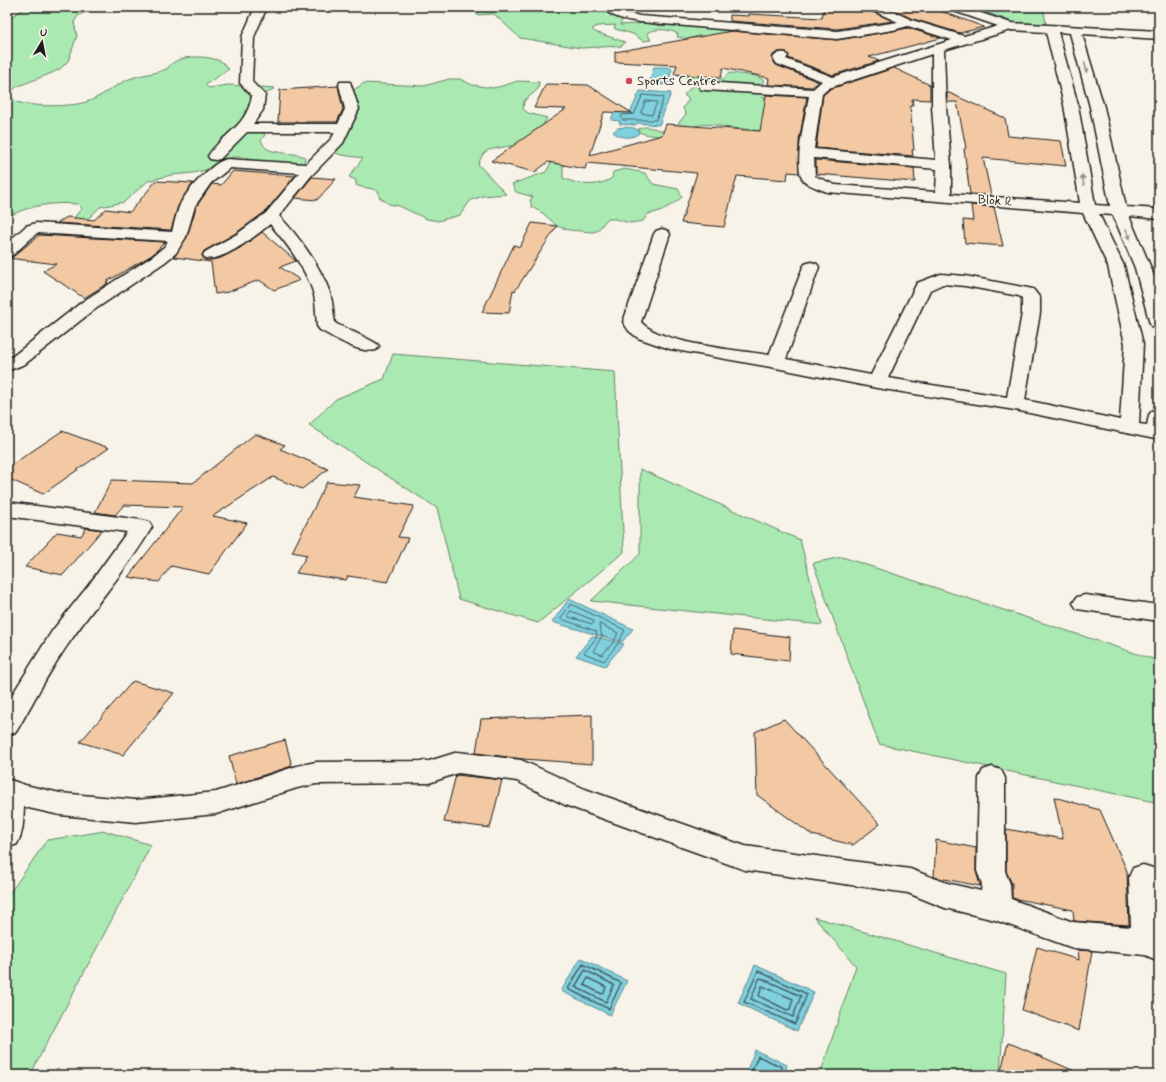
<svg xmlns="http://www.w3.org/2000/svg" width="1166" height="1082" font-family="Mynerve,sans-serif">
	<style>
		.green { fill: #aaeab2; stroke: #638367 }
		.water { fill: #81d0de; stroke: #598890 }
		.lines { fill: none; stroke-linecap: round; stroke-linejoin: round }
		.shore-far1 { stroke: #44646a; stroke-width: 1 }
		.shore { stroke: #44646a; stroke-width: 1.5 }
		.building { fill: #f3c9a3; stroke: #1c1c1c }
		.minor-casing { stroke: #1c1c1c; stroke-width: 3 }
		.minor { fill: #f7f3e8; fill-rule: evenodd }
		.oneway { fill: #94928c }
		.poi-dot { fill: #d1495b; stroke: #f7f3e8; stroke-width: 1.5 }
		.labels { text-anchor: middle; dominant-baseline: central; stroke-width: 3.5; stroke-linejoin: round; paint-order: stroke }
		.far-poi-label { font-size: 13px; fill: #1c1c1c; stroke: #f7f3e8; text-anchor: start }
		.far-street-label { font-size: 13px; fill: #1c1c1c; stroke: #f7f3e8 }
	</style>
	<rect width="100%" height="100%" fill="#f7f3e8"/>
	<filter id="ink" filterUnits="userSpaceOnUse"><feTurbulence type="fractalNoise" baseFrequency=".025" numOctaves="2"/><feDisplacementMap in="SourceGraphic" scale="8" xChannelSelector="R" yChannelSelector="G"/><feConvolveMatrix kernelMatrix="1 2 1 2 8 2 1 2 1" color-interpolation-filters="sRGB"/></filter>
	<g filter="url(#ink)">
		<!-- green -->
		<path class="green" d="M 27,7 L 95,7 L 78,16 L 74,22 L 77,36 L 68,61 L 60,69 L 52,73 L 16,87 L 10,95 L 16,102 C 35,107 77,108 94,99 C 106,93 116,85 129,79 C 141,74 155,74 167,69 C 176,54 205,55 220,61 C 223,62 226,66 229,69 L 205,85 L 209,88 L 228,85 L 275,88 L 254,101 L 244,113 C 249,123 259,126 265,135 L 261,140 C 262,142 264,147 266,148 C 273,154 294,152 305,157 L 304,163 L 295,166 L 258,162 L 242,157 L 232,157 L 218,167 L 193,173 L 171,175 L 148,181 L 124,202 L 100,207 L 89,218 L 78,222 L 73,219 L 82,208 L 78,204 C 53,202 30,205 7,217 L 7,30 L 12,24 L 8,21 L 9,18 Z
			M 478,7 L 613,7 L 623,18 L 620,25 L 647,23 L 661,26 L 671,24 L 744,29 L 742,33 L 723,37 L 698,36 L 689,39 L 677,37 L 678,34 C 670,29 655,28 647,33 L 651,40 L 643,41 L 633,34 L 615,29 L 614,27 L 616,25 L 598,26 L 592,29 L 595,32 L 625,42 L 622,46 L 581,48 L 520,38 L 494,14 L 477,15 Z
			M 970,7 L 1043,7 L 1046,23 L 1043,25 L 1013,22 Z
			M 731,73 L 756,76 L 764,80 L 761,87 L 762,97 L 773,102 L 791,125 L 804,131 L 798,134 L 793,134 L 723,127 C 698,119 689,131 667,135 C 657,137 646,135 636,131 C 644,123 655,129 665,132 L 677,125 L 686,114 L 683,108 L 689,99 L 684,95 L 695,83 L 690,78 L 675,74 L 724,79 L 727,74 Z
			M 449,79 L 460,79 L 472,85 L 493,88 L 502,86 L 518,81 L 539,82 L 538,89 L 524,101 L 523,109 L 528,113 L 547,118 L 542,127 L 570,157 L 563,167 L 563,178 C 579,185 597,188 612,178 L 613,172 L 624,169 L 645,173 L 653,184 L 678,189 L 682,197 C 672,205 662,212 648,214 L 643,221 L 630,223 L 615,219 L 607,219 L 597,231 L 592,232 L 569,230 L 557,226 L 544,214 L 532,207 L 530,200 L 533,197 L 516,192 L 512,184 L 546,172 L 552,161 L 521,146 L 509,146 L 488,150 L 483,154 L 478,164 L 506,194 L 483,196 L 471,200 L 460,215 L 438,221 L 427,219 L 399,206 L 389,204 L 379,197 L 379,192 C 372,187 364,189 356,185 L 356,180 L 349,177 L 363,158 C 351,156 334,156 326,147 L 333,135 L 328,132 L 339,125 L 350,106 L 332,105 L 338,96 L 354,90 L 364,83 L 424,86 Z
			M 393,354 L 615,372 L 624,552 L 538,623 L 459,599 L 437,508 L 309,425 L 336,399 L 384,379 Z
			M 640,469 L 800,540 L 822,625 L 591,601 L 640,554 Z
			M 842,557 L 1159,661 L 1159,803 L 879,744 L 813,563 Z
			M 105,831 L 151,845 L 30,1075 L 7,1075 L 7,897 L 47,840 Z
			M 814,917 L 1006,974 L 1000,1075 L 820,1075 L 856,966 Z"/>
		<!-- water -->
		<path class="water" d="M 654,67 L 668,67 L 672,69 L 668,84 L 659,85 L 649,84 Z
			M 640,91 L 671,93 L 659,125 L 637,123 L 636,125 L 619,124 L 620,121 L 611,120 L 615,110 L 631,111 Z
			M 624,127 L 634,128 L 639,131 L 638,134 C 631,139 620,138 613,132 L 618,128 Z
			M 569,599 L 633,629 L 622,642 L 552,622 Z
			M 592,636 L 624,644 L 605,666 L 576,656 Z
			M 581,958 L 627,981 L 610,1015 L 561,991 Z
			M 755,965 L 814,992 L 797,1031 L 738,1003 Z
			M 755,1050 L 787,1065 L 785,1075 L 745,1075 Z"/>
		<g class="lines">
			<!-- shore-far1 -->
			<path class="shore-far1" d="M 643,95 L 664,97 L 656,120 L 623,120 L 621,117 L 622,115 L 634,114 Z
				M 646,101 L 657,102 L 652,115 L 641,113 Z
				M 571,604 L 625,630 L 619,642 L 604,661 L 584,653 L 597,637 L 596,631 L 561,619 Z
				M 571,611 L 593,620 L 594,623 L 592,624 L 569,617 L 568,615 Z
				M 600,624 L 618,633 L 613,643 L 602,655 L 593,651 L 602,636 L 599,626 Z"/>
			<!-- shore -->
			<path class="shore" d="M 583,964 L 621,983 L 609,1009 L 568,989 Z
				M 585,970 L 614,985 L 606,1002 L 575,987 Z
				M 758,971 L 807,994 L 795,1024 L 744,1002 Z
				M 588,978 L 606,987 L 604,993 L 602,994 L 584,985 Z
				M 761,978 L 801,996 L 793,1017 L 751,999 L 759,979 Z
				M 762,986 L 793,999 L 790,1009 L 787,1010 L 759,996 Z
				M 750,1075 L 758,1056 L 782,1067 L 781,1075"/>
		</g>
		<!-- building -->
		<path class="building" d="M 824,7 L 866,7 L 868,10 L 893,21 L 837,29 L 730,21 L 730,15 L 749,16 L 749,14 L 822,18 Z
			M 887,7 L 930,7 L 984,27 L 960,33 L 913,19 Z
			M 908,28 L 941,38 L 869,57 L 879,61 L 833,75 L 788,58 L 789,55 L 786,52 L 778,52 L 773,55 L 772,59 L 776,65 L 819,82 L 812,87 L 768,85 L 769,78 L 723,68 L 721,77 L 700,76 L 674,74 L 677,65 L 615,62 L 615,52 L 732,31 L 837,40 L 893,31 Z
			M 894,68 L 930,85 L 930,100 L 912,99 L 913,106 L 910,106 L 914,150 L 912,150 L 913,156 L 816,148 L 823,95 L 830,89 Z
			M 546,84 L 588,85 L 632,113 L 604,112 L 590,155 L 662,135 L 666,124 L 760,131 L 766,95 L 807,97 L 799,141 L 799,173 L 788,172 L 787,180 L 737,176 L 724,227 L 681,223 L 697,173 L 587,163 L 585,169 L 548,162 L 535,172 L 491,161 L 566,109 L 534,108 Z
			M 338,86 L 343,109 L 337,122 L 278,122 L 280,90 Z
			M 947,92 L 1005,118 L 1008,136 L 1061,141 L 1066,166 L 983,158 L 991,195 L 970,194 L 964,149 L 966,148 L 957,102 L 947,102 Z
			M 816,160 L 914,168 L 915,182 L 816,174 Z
			M 233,171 L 295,176 L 265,212 L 236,233 L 204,251 L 202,256 L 205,260 L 212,260 L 221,258 L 240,248 L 262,232 L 296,261 L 280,267 L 300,280 L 274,290 L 259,280 L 228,292 L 215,294 L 211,262 L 174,257 L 187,237 L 196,207 L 212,184 L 221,185 Z
			M 312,177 L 336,179 L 317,200 L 295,198 Z
			M 156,181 L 193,183 L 178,206 L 171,230 L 57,223 L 67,217 L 94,220 L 106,209 L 130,212 Z
			M 971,205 L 994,207 L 1003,246 L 965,243 L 963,220 L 973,221 Z
			M 532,223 L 557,226 L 515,291 L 513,290 L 509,313 L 482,312 L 514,245 L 520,247 Z
			M 39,235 L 165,242 L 152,255 L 106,282 L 108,283 L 84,298 L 43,271 L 56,264 L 8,258 L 14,256 Z
			M 62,431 L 109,448 L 43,494 L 7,478 L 7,468 Z
			M 255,434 L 285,445 L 280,449 L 328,469 L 302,489 L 273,477 L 213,516 L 247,523 L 209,574 L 171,566 L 159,582 L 128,577 L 183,507 L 124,505 L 115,515 L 95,512 L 112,480 L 193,483 Z
			M 327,482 L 360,485 L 354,497 L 414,506 L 398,537 L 408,538 L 388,582 L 348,576 L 346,580 L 296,573 L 307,555 L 292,552 Z
			M 86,528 L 102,530 L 63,575 L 25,567 L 57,532 L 81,536 Z
			M 733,630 L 790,637 L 789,661 L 731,654 Z
			M 133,681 L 174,693 L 123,755 L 80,742 Z
			M 592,715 L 592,764 L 523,759 L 476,753 L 481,719 Z
			M 784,719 L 880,824 L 853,845 L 812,835 L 757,795 L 755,732 Z
			M 285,740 L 292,766 L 236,784 L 229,756 Z
			M 456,775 L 502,780 L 490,828 L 444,822 Z
			M 1054,797 L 1100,810 L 1127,871 L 1129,925 L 1074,921 L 1073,910 L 1012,898 L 1012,884 L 1006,871 L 1006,829 L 1063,839 Z
			M 936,840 L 976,848 L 976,871 L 980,886 L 934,877 Z
			M 1037,947 L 1079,960 L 1078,950 L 1092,951 L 1079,1031 L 1022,1010 Z
			M 1008,1043 L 1014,1045 L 1084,1075 L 1000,1075 Z"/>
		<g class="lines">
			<!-- minor casing -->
			<g class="minor-casing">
				<path id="minor" d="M 255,7 L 267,7 L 254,37 L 252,82 L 265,95 L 263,110 L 253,124 L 338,124 L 345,109 L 339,85 L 340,82 L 350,82 L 359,109 L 343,143 L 311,176 L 279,216 C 298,235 321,267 330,293 C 333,303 333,313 335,323 C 343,328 376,341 379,346 L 376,350 C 360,354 335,338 320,330 L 317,326 C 316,316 316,305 314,295 C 307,270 287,244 270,224 C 257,235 222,263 205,258 L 203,255 L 205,252 L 237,234 L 266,213 L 299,173 L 230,168 L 211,183 L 195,206 L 186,237 L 176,253 L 165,262 L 94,310 L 25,364 L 7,371 L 7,358 L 13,356 L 82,302 L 153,256 L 164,247 L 168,241 L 37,233 L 13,255 L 7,257 L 7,243 L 26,226 L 36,223 L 172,232 C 174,224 176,215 179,207 C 184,193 212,162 227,159 L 306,164 L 332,138 L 335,132 L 247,132 L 220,159 L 215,160 L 210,159 L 208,156 C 224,132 246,128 252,96 L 240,83 L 242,37 Z
					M 606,7 L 618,7 L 623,12 L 640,16 L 837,31 L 898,22 L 869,9 L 867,7 L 883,7 L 912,20 L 964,36 L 998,26 L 948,9 L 946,7 L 963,7 L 1011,23 L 1159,31 L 1159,39 L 1082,34 L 1104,107 L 1126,207 L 1159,209 L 1159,219 L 1129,216 L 1151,268 L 1159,291 L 1159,329 L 1153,328 L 1150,324 L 1135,268 L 1113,215 L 1099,214 L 1124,266 L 1143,344 L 1139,424 L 1147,425 L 1149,415 L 1152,411 L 1159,409 L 1159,438 L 1155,439 L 1015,410 L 877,388 L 776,368 L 670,349 L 638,338 L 629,331 L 623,322 L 654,234 L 656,231 L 662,229 L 668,231 L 670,234 L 641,322 C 660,344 739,350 769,355 L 803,267 L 805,264 L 811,262 L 817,264 L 819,267 L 786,359 L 871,375 L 917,283 L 941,274 L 965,276 L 1033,289 L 1040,298 L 1040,313 L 1025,400 L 1120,420 L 1125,344 L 1108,266 L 1083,213 L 827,192 C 820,189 810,186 804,181 C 792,170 806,113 809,96 L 705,90 L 700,89 L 699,86 L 700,83 L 705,82 L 813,89 L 822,81 L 777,64 L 773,58 C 776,53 781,52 786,53 L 788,56 L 786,59 L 833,77 L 952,40 L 908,26 L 893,30 L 837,39 L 640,22 C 629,20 613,19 605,9 ZM 1011,30 L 1046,32 L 1064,105 L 1080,203 L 951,194 L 951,165 L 946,107 L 944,50 ZM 1058,32 L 1070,33 L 1090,107 L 1110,206 L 1095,205 L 1078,105 ZM 932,54 L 932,107 L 936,160 L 814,149 L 822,94 L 829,88 ZM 814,158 L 937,169 L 936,192 L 835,185 L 815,176 ZM 943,284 L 965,286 L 1019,296 L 1022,298 L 1022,313 L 1007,397 L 888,378 L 930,290 Z
					M 7,502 L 141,520 L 149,522 L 152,527 C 128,569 96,603 69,643 C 49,671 33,703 16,732 L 7,735 L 7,703 L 52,631 L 88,586 L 127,532 L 7,516 Z
					M 1085,595 L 1159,605 L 1159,621 L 1077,609 L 1073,603 L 1077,597 Z
					M 458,752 L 521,760 L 585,789 L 745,846 L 910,869 L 947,883 L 981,891 L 982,884 L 977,871 L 979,778 L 983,770 L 992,767 L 1001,770 L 1005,778 L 1005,871 L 1010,884 L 1011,899 L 1073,922 L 1131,927 L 1129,877 L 1133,868 L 1143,865 L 1153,868 C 1164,890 1159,935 1159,961 L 1145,955 L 1073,948 L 995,920 L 945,908 L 908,893 L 745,870 L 565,805 L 517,781 L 458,773 L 429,783 L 316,784 L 297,788 L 216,814 L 136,822 L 60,815 L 24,807 C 23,822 24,831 17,844 L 7,848 L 7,779 L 25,785 L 60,793 L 136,800 L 216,792 L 297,766 L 316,762 L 429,761 Z"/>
			</g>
			<!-- minor -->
			<use href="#minor" class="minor"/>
		</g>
		<!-- one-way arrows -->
		<defs><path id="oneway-solid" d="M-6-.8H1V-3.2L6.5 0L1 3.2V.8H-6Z"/></defs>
		<g class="oneway">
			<use href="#oneway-solid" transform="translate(1086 68) rotate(74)"/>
			<use href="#oneway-solid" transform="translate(1083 180) rotate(-99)"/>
			<use href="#oneway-solid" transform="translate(1128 234) rotate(67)"/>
		</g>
	</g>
	<!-- markers -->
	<circle class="poi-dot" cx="629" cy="81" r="4"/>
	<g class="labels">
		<!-- far-poi labels -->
		<g class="far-poi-label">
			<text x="637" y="81">Sports Centre</text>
		</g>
		<!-- far-street labels -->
		<g class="far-street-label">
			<text transform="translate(995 201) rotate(4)">Blok R</text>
		</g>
	</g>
	<!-- margin -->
	<rect width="1166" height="1082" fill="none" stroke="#f7f3e8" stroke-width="24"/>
	<rect x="12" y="12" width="1142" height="1058" fill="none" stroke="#1c1c1c" stroke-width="1.5" filter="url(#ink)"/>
	<!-- north arrow -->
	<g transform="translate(42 42) rotate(10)" stroke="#f7f3e8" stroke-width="3" paint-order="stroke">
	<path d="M0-3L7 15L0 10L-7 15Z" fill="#1c1c1c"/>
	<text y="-6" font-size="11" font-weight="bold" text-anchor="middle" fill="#1c1c1c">U</text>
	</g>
</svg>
